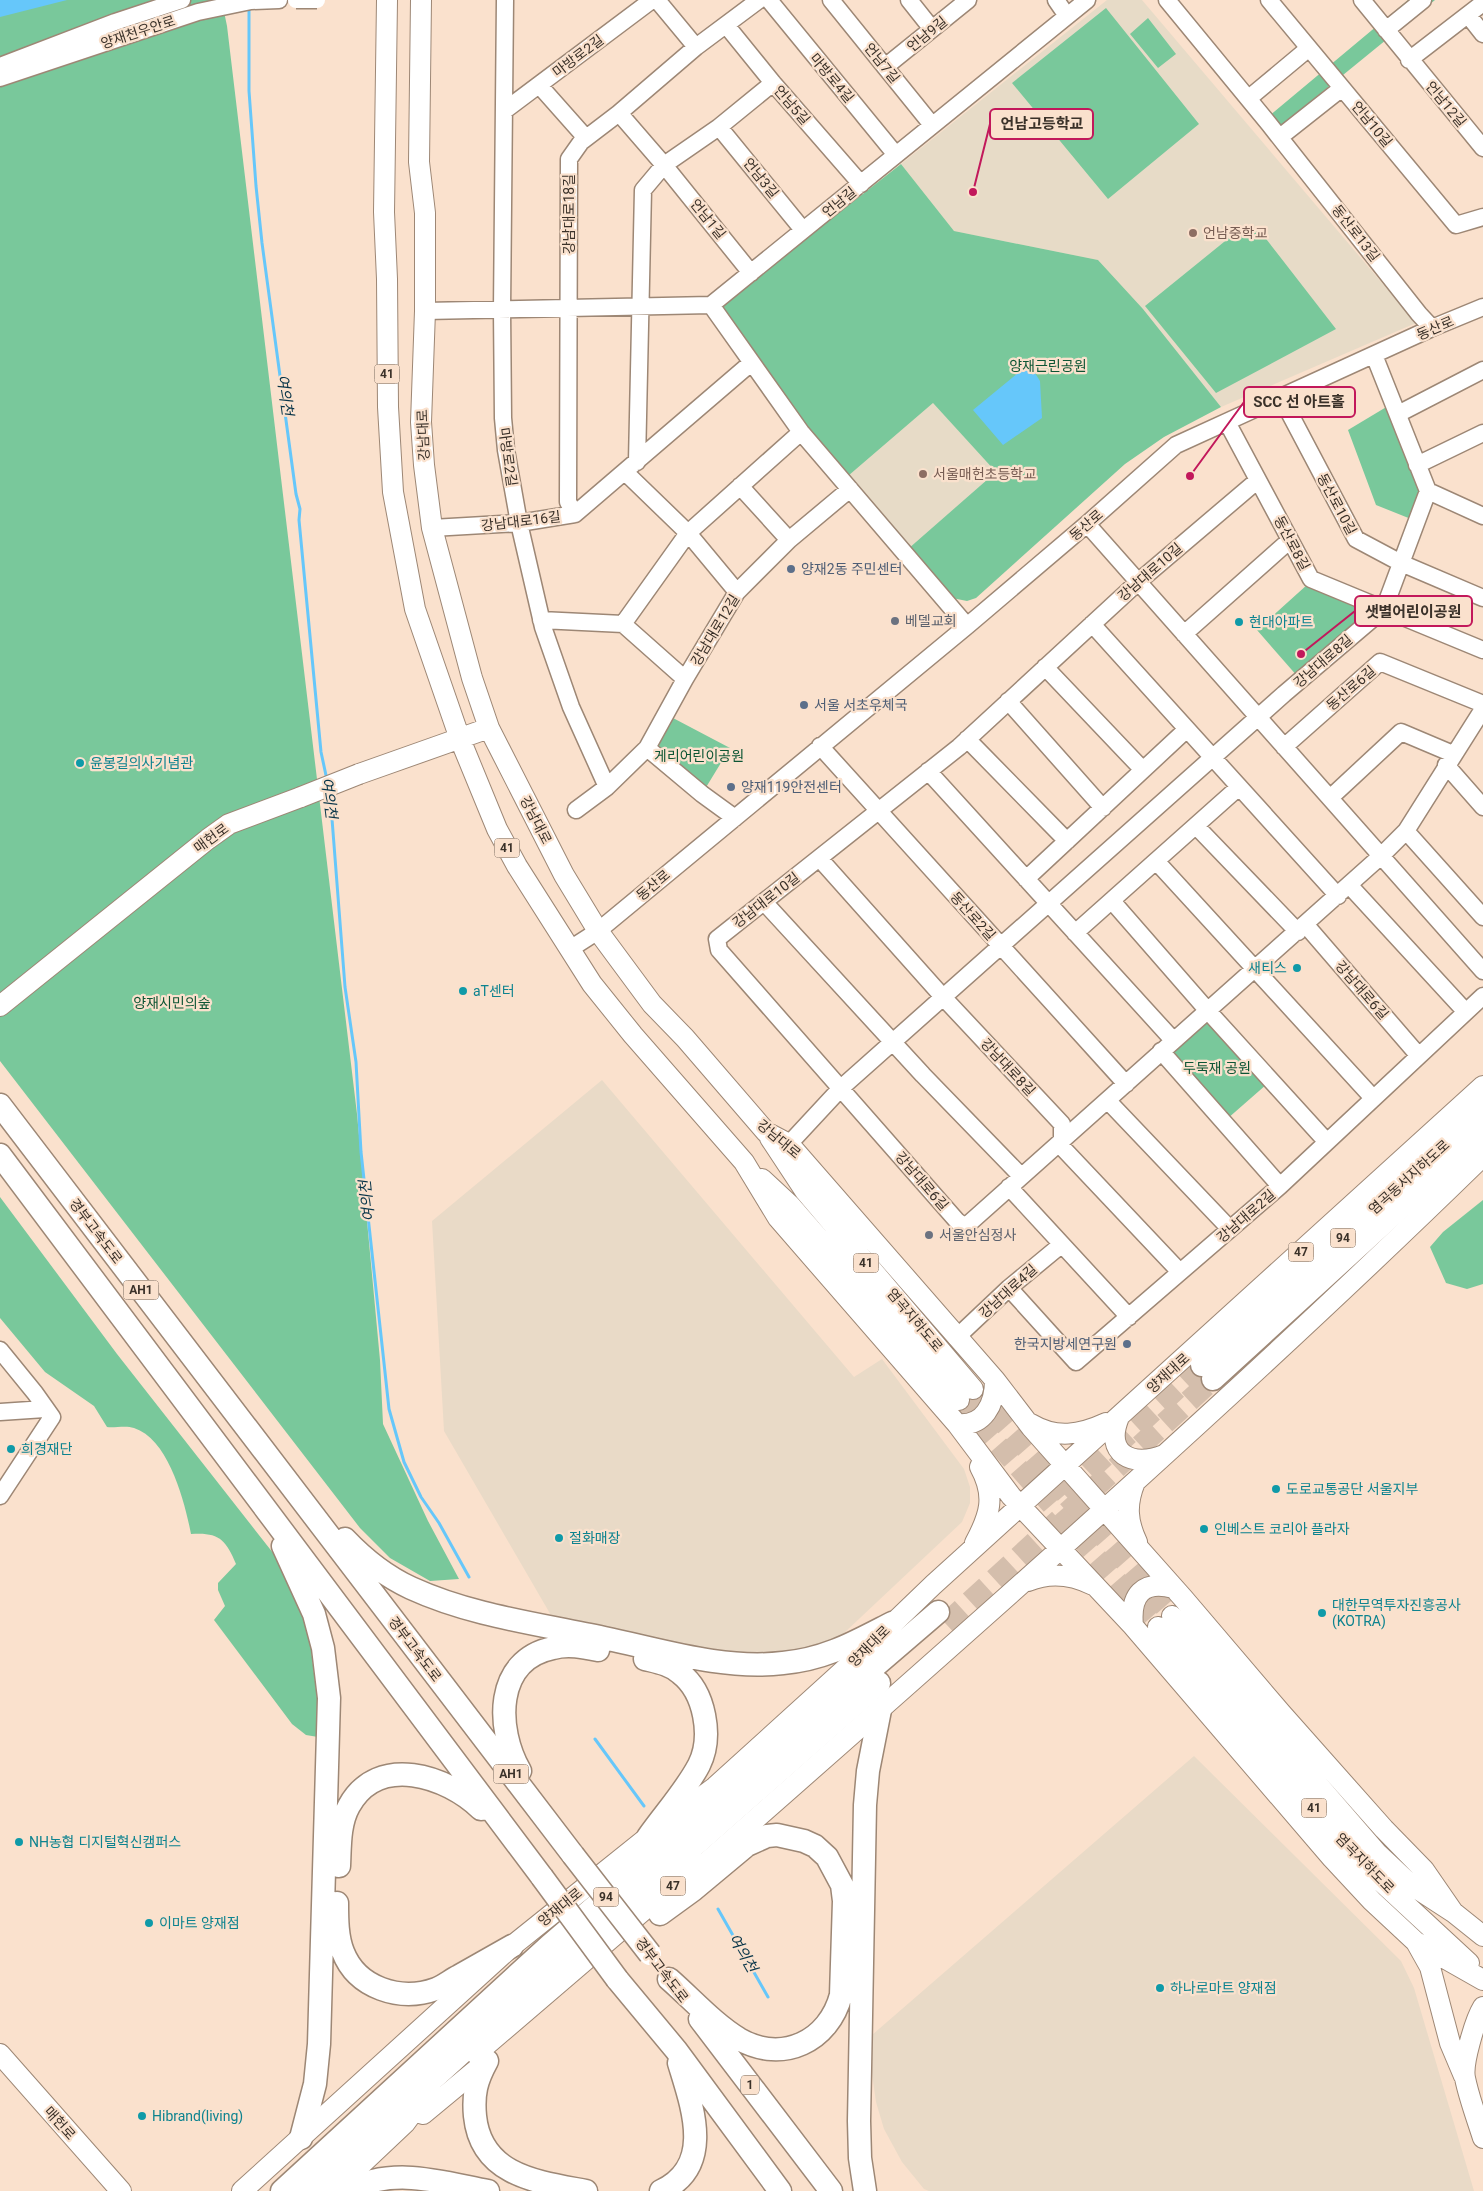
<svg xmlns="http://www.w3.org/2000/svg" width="1483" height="2191" font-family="Roboto,'Noto Sans KR',sans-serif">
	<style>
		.commercial { fill: #e9dac7 }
		.education { fill: #e7dbc7 }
		.green { fill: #79c89b }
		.water { fill: #66c7fa }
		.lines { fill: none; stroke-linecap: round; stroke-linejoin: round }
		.stream { stroke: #66c7fa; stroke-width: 3 }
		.major-tunnel { stroke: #d4beac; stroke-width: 20; stroke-dasharray: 20 10; stroke-linecap: butt }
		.highway-tunnel { stroke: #d4beac; stroke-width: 22; stroke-dasharray: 22 11; stroke-linecap: butt }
		.minor-casing { stroke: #9d8775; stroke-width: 19 }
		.major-casing { stroke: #9d8775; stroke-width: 22 }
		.highway-casing { stroke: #9d8775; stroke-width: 25 }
		.minor { stroke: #fff; stroke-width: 16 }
		.major { stroke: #fff; stroke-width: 20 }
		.highway { stroke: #fff; stroke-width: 22 }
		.minor-bridge-casing { stroke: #9d8775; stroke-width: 19; stroke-linecap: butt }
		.major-bridge-casing { stroke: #9d8775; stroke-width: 22; stroke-linecap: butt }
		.highway-bridge-casing { stroke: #9d8775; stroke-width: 25; stroke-linecap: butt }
		.minor-bridge { stroke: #fff; stroke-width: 16 }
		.major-bridge { stroke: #fff; stroke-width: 20 }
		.highway-bridge { stroke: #fff; stroke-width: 22 }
		.education-dot { fill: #8d6e63; stroke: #fae1cd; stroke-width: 2 }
		.service-dot { fill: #5c6f8a; stroke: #fae1cd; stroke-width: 2 }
		.worship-dot { fill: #6b7280; stroke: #fae1cd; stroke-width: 2 }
		.culture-dot { fill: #0f9aa8; stroke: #fae1cd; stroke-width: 2 }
		.labels { text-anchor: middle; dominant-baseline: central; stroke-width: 4.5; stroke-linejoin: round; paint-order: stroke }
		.shield { fill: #fae1cd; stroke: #74665a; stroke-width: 1 }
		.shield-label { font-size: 12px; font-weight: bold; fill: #3a3129 }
		.street-label { font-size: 14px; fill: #3a3129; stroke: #fae1cd }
		.education-label { font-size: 14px; fill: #785e54; stroke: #fae1cd; text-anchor: start }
		.park-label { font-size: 14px; fill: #0c5534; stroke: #fae1cd }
		.service-label { font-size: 14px; fill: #4e5e75; stroke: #fae1cd; text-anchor: start }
		.worship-label { font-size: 14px; fill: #5b616d; stroke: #fae1cd; text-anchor: start }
		.culture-label { font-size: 14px; fill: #0d838f; stroke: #fae1cd; text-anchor: start }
		.water-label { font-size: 15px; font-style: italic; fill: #083549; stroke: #fae1cd }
		.leader { fill: none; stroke: #c2185b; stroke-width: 2 }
		.callout-dot { fill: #c2185b; stroke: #fae1cd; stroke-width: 2 }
		.callout { fill: #fae1cd; stroke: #c2185b; stroke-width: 2 }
		.callout-label { font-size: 15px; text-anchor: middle; font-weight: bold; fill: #3a3129 }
	</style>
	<rect width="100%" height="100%" fill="#fae1cd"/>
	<!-- commercial -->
	<path class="commercial" d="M 602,1080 L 854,1377 L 882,1359 L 964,1469 L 970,1487 L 970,1503 L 962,1522 L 826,1650 L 731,1654 L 552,1617 L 444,1431 L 432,1221 Z
		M 1194,1756 L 1401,1961 L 1414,1988 L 1474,2191 L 929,2191 L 924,2189 L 902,2162 L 884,2129 L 876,2102 L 872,2074 L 872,2035 Z"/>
	<!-- education -->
	<path class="education" d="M 1107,0 L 1142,0 L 1416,323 L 1221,407 L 1143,309 L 1098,260 L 954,231 L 901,164 Z
		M 933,403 L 997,472 L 908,549 L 848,476 Z"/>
	<!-- green -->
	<path class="green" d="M 0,0 L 220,0 L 222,2 L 227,26 L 357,1114 L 380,1360 L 383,1424 L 428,1521 L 459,1579 L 430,1581 L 390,1558 L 360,1528 L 0,1061 Z
		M 1408,0 L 1435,0 L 1278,128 L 1269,116 Z
		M 1106,8 L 1199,124 L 1108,199 L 1012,83 Z
		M 1148,18 L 1176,54 L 1158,68 L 1130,34 Z
		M 901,164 L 954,231 L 1098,260 L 1143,309 L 1221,407 L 1164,437 L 1125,464 L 976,598 L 967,601 L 952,598 L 908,549 L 996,472 L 933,403 L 848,476 L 810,436 L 719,307 Z
		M 1240,229 L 1260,231 L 1336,329 L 1216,393 L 1145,306 Z
		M 1393,403 L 1428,491 L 1416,521 L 1376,505 L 1348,430 Z
		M 1308,584 L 1372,610 L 1298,677 L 1257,630 Z
		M 673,718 L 730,748 L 705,789 L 654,749 Z
		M 1206,1016 L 1267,1084 L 1227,1119 L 1167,1051 Z
		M 0,1197 L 117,1354 L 277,1558 L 306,1609 L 321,1730 L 318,1737 L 306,1735 L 292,1724 L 214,1620 L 225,1606 L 218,1590 L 218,1583 L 236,1564 C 226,1539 218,1532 191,1534 C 185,1503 169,1439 134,1428 C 126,1425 115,1428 107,1427 L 94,1406 L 45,1372 L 0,1318 Z
		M 1483,1200 L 1483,1284 L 1467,1289 L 1446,1283 L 1430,1247 L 1443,1232 Z"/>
	<!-- water -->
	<path class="water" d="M 0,0 L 67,0 L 0,17 Z
		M 1029,364 L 1040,381 L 1042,418 L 1003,445 L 973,410 Z"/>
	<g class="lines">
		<!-- stream -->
		<path class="stream" d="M 249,6 L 249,91 L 256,186 L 262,243 L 296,494 L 300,509 L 299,520 L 321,752 L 327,780
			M 330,793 L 345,987 L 356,1062 L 361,1152 L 389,1409 L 404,1462 L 421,1497 L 439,1523 L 469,1577
			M 595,1739 L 644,1806
			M 718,1909 L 768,1997"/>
		<!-- major-tunnel -->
		<path class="major-tunnel" d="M 973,1389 L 1172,1616
			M 959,1400 L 1158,1627"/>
		<!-- highway-tunnel -->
		<path class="highway-tunnel" d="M 1064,1494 L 1202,1365
			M 946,1624 L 1213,1379"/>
		<!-- minor casing -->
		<g class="minor-casing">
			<path id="minor" d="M 505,0 L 502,310 L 503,418 L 506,450 L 519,523 L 543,627 L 571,707 L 607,787
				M 657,0 L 696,47
				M 769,0 L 896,155
				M 831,0 L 932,125
				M 909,0 L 932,29
				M 1056,0 L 1067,16
				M 1167,0 L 1269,124 L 1419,314 L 1432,328
				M 1269,0 L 1456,225 L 1483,217
				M 1362,0 L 1483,148
				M 1468,15 L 1483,34
				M 726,25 L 773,83 L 861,184
				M 1386,30 L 1423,0
				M 1409,60 L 1483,3
				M 0,66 L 115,22 L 182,0
				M 885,67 L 968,0
				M 0,78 L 198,12 L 251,1 L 279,0
				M 539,85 L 586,138
				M 1249,98 L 1309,48
				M 504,111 L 652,0
				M 619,113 L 664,165 L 751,273
				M 719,127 L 803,230
				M 1280,137 L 1342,88
				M 711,305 L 1087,0
				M 711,305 L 801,432 L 967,626
				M 425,311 L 711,305
				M 1374,355 L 1428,491 L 1483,516
				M 1281,397 L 1356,539 L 1401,563 L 1483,598
				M 1398,414 L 1483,370
				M 1227,422 L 1311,579 L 1483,650
				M 637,462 L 643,190 L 664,165 L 719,127 L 773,83
				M 1417,465 L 1483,433
				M 625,472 L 688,533 L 737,592
				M 1258,480 L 1138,582 L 959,747 L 717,939 L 719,950 L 957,1221 L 965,1227 L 1381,856 L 1406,831 L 1483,709
				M 740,486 L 789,540
				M 575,514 L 568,502 L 569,159 L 581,142 L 619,113 L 696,47 L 759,0
				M 1087,524 L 1483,971
				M 432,528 L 519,523 L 575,514 L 751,363
				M 541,620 L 623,624 L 688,533 L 801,432
				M 623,624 L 685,679
				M 1092,624 L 1338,896
				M 1184,634 L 1290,540
				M 1045,667 L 1143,770
				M 1008,701 L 1103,808
				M 967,739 L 1067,841
				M 820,746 L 1126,1084
				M 1284,747 L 1380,662 L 1483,704
				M 647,748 L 702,794 L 735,818
				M 1446,765 L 1483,807
				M 928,771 L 1173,1040
				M 1330,798 L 1401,732 L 1453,754
				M 576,810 L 607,787 L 647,748 L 685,679 L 737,592 L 789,540 L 850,489
				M 1196,826 L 1298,932
				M 1406,831 L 1483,917
				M 819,858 L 943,997 L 1062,1124 L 1062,1141
				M 1156,861 L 1373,1098
				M 1026,879 L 1187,729
				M 1350,886 L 1465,1011
				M 1112,901 L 1208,1011 L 1326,1141
				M 764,902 L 923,1075 L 1021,1176
				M 1305,924 L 1419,1056
				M 1075,933 L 1239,787
				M 570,949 L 598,931 L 967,626 L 1087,524 L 1176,445 L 1432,328 L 1483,307
				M 1161,1051 L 1280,1186
				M 1108,1101 L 1230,1229
				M 789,1144 L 841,1088 L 1284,694 L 1384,609 L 1428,491
				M 1059,1144 L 1180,1272
				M 1009,1187 L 1129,1317
				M 1009,1288 L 1076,1362 L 1280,1186 L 1483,996
				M 956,1338 L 1009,1288 L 1061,1245
				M 0,1350 L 35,1393 L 52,1417 L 0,1496
				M 0,1412 L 45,1409"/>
		</g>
		<!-- major casing -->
		<g class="major-casing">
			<path id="major" d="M 387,0 L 384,212 L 387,279 L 388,407 L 393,492 L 415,609 L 460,739 L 497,829 L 517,866 L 592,984 L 633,1035 L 744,1162 L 778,1218 L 957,1424 L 1011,1496 L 1133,1626 L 1332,1858 L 1372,1901 L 1416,1942 L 1483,1980
				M 421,0 L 419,162 L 425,213 L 425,311 L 421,422 L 424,465 L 432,528 L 472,678 L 489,728 L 564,875 L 598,931 L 652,1004 L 685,1038 L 766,1132 L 789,1144 L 995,1380 L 1031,1427 L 1183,1598 L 1281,1713 L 1384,1829 L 1424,1870 L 1453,1912
				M 359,774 L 489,728
				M 0,1006 L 208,839 L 229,824 L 301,797
				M 770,1138 L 805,1191 L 973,1389
				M 762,1179 L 790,1205 L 959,1400
				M 1119,1417 C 1104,1454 1132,1468 1164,1455
				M 957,1424 C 984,1427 995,1404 995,1380
				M 1031,1424 C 1056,1439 1080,1435 1106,1423
				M 1135,1482 C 1126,1504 1127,1521 1137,1542
				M 975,1543 C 990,1515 996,1496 980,1467
				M 1028,1581 C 1050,1572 1071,1574 1093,1585
				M 1172,1616 L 1377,1853 L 1410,1884 L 1453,1912 L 1483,1936
				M 1133,1626 C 1130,1595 1142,1580 1174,1588
				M 1158,1627 L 1362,1864 L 1469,1963
				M 1416,1942 L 1430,1967 L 1450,2043 L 1464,2076
				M 1483,2007 C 1475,2020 1462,2064 1465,2078 C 1469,2098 1477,2119 1483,2138
				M 0,2054 L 121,2191
				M 476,2054 L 685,1875 L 708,1861 C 970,1630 1233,1400 1483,1156
				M 423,2114 L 487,2061
				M 242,2191 L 512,1946 L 648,1837 L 715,1787 L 855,1660 L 933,1585 L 1483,1086
				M 333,2191 L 405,2123 L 422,2100 L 431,2093"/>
		</g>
		<!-- highway casing -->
		<g class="highway-casing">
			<path id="highway" d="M 0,1105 L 573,1855
				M 0,1155 L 542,1877
				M 1202,1365 L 1483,1109
				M 1213,1379 L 1483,1132
				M 345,1539 C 364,1559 385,1576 411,1588 C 472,1616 540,1624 604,1638 C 662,1650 723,1670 783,1663 C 826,1659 855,1642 892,1623
				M 283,1546 L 314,1614 L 323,1648 L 329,1698 L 319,2044 L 315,2084 L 301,2138
				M 645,1659 C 657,1662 670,1664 680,1673 C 705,1692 713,1737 699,1765 C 686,1790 665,1813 648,1837
				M 520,1771 C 496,1729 494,1660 553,1648 C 568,1644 583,1647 598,1650
				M 339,1866 C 340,1846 339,1824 349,1806 C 378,1753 447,1776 481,1809
				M 337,1903 C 337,1919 337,1937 343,1952 C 357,1988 400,2002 436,1989 C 444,1986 451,1980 459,1976 C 477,1966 494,1956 512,1946
				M 660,1914 L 693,1890 L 747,1845 L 767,1836 L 777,1835 L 804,1841 L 815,1846 L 827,1857 L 842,1885 L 844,1901 L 841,1995 C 829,2041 783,2064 739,2039 C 714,2024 692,1999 669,1979
				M 617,1979 L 676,2050 L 780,2191
				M 700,2019 L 831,2191
				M 487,2061 C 476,2081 473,2094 475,2116 C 481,2176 538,2182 586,2191
				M 282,2191 L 550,1945 L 938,1612
				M 309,2191 L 562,1962 L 879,1683
				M 347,2191 C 392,2166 441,2182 488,2191
				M 661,2191 C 715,2166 692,2106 679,2063
				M 865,2191 L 860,2158 L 859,2121 L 865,1805 L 868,1771 L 880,1710"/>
		</g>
		<!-- minor -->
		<use href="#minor" class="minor"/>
		<!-- major -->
		<use href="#major" class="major"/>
		<!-- highway -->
		<use href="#highway" class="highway"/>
		<!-- minor-bridge casing -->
		<g class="minor-bridge-casing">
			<path id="minor-bridge" d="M 296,0 L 317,0"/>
		</g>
		<!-- major-bridge casing -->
		<g class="major-bridge-casing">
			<path id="major-bridge" d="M 301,797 L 359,774"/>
		</g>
		<!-- highway-bridge casing -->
		<g class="highway-bridge-casing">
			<path id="highway-bridge" d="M 573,1855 L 650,1954
				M 542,1877 L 617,1979"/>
		</g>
		<!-- minor-bridge -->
		<use href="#minor-bridge" class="minor-bridge"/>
		<!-- major-bridge -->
		<use href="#major-bridge" class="major-bridge"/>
		<!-- highway-bridge -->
		<use href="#highway-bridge" class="highway-bridge"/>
	</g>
	<!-- markers -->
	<g class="education-dot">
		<circle cx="1193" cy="233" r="5"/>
		<circle cx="923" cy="474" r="5"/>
	</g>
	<g class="service-dot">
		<circle cx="791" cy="569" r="5"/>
		<circle cx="804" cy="705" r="5"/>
		<circle cx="731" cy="787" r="5"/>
		<circle cx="1127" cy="1344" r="5"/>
	</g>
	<g class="worship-dot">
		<circle cx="895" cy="621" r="5"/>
		<circle cx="929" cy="1235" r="5"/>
	</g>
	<g class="culture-dot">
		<circle cx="1239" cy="622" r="5"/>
		<circle cx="80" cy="763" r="5"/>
		<circle cx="1297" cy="968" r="5"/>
		<circle cx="463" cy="991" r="5"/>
		<circle cx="11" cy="1449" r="5"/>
		<circle cx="1276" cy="1489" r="5"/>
		<circle cx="1204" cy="1529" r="5"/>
		<circle cx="559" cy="1538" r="5"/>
		<circle cx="1322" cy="1613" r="5"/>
		<circle cx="19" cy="1842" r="5"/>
		<circle cx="149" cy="1923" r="5"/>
		<circle cx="1160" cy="1988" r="5"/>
		<circle cx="142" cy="2116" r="5"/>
	</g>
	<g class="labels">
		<!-- shield labels -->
		<g class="shield">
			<rect x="374.5" y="364.5" width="25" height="19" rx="4"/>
			<rect x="494.5" y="838.5" width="25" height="19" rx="4"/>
			<rect x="1330.5" y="1228.5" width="25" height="19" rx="4"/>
			<rect x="1288.5" y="1242.5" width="25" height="19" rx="4"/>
			<rect x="853.5" y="1253.5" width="25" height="19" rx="4"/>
			<rect x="123.5" y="1280.5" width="35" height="19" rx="4"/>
			<rect x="493.5" y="1764.5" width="35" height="19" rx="4"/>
			<rect x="1301.5" y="1798.5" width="25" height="19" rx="4"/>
			<rect x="660.5" y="1876.5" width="25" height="19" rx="4"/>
			<rect x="593.5" y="1887.5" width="25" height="19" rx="4"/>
			<rect x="741" y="2075.5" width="18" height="19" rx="4"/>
		</g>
		<g class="shield-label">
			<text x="387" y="374">41</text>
			<text x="507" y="848">41</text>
			<text x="1343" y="1238">94</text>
			<text x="1301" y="1252">47</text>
			<text x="866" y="1263">41</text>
			<text x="141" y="1290">AH1</text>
			<text x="511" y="1774">AH1</text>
			<text x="1314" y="1808">41</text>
			<text x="673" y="1886">47</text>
			<text x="606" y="1897">94</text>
			<text x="750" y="2085">1</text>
		</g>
		<!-- street labels -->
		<g class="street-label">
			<text transform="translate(138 32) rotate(-18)">양재천우안로</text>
			<text transform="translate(927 34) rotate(-39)">언남9길</text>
			<text transform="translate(578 56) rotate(-37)">마방로2길</text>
			<text transform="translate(882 63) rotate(51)">언남7길</text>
			<text transform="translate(832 78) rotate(50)">마방로4길</text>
			<text transform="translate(1446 104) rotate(50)">언남12길</text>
			<text transform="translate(792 105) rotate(49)">언남5길</text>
			<text transform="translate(1372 124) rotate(50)">언남10길</text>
			<text transform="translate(761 178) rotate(51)">언남3길</text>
			<text transform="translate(839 202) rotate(-39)">언남길</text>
			<text transform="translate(569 214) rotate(-90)">강남대로18길</text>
			<text transform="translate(708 219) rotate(51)">언남1길</text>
			<text transform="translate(1356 233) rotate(52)">동산로13길</text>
			<text transform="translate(1435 328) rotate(-23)">동산로</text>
			<text transform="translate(423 435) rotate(-92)">강남대로</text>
			<text transform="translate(508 457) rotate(82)">마방로2길</text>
			<text transform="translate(1337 504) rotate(62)">동산로10길</text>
			<text transform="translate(521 521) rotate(-7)">강남대로16길</text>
			<text transform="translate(1086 525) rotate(-41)">동산로</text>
			<text transform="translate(1292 543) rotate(62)">동산로8길</text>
			<text transform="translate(1150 572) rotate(-41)">강남대로10길</text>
			<text transform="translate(715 630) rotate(-59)">강남대로12길</text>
			<text transform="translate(1323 661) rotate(-41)">강남대로8길</text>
			<text transform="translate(1351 688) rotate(-41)">동산로6길</text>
			<text transform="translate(536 820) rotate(63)">강남대로</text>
			<text transform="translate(211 838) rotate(-36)">매헌로</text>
			<text transform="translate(653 885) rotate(-40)">동산로</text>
			<text transform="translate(766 900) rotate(-38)">강남대로10길</text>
			<text transform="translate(973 916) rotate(48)">동산로2길</text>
			<text transform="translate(1362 990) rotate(49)">강남대로6길</text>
			<text transform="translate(1008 1067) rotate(47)">강남대로8길</text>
			<text transform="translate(779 1139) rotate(40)">강남대로</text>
			<text transform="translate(1409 1177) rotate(-42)">염곡동서지하도로</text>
			<text transform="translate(922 1181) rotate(49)">강남대로6길</text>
			<text transform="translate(1246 1216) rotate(-41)">강남대로2길</text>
			<text transform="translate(96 1231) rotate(53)">경부고속도로</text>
			<text transform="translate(1008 1291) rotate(-42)">강남대로4길</text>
			<text transform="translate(915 1320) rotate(50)">염곡지하도로</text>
			<text transform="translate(1168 1373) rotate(-42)">양재대로</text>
			<text transform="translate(869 1646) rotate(-45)">양재대로</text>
			<text transform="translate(415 1649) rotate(53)">경부고속도로</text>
			<text transform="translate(1365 1863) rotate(46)">염곡지하도로</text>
			<text transform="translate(560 1907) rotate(-39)">양재대로</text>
			<text transform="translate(662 1970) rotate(53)">경부고속도로</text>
			<text transform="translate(60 2123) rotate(48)">매헌로</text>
		</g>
		<!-- education labels -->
		<g class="education-label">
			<text x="1203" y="233">언남중학교</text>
			<text x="933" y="474">서울매헌초등학교</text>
		</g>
		<!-- park labels -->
		<g class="park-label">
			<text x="1048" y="366">양재근린공원</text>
			<text x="699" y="756">게리어린이공원</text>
			<text x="172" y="1003">양재시민의숲</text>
			<text x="1217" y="1068">두둑재 공원</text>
		</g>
		<!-- service labels -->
		<g class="service-label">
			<text x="801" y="569">양재2동 주민센터</text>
			<text x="814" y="705">서울 서초우체국</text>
			<text x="741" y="787">양재119안전센터</text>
			<text x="1117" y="1344" text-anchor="end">한국지방세연구원</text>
		</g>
		<!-- worship labels -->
		<g class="worship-label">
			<text x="905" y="621">베델교회</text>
			<text x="939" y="1235">서울안심정사</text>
		</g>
		<!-- culture labels -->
		<g class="culture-label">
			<text x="1249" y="622">현대아파트</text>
			<text x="90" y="763">윤봉길의사기념관</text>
			<text x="1287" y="968" text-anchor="end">새티스</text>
			<text x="473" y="991">aT센터</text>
			<text x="21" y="1449">희경재단</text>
			<text x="1286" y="1489">도로교통공단 서울지부</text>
			<text x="1214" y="1529">인베스트 코리아 플라자</text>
			<text x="569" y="1538">절화매장</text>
			<text x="1332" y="1605">대한무역투자진흥공사<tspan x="1332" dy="16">(KOTRA)</tspan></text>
			<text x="29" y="1842">NH농협 디지털혁신캠퍼스</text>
			<text x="159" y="1923">이마트 양재점</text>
			<text x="1170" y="1988">하나로마트 양재점</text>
			<text x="152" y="2116">Hibrand(living)</text>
		</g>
		<!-- water labels -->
		<g class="water-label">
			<text transform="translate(285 395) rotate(82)">여의천</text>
			<text transform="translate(329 798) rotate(83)">여의천</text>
			<text transform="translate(367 1201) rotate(-96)">여의천</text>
			<text transform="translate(743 1953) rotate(60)">여의천</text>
		</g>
	</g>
	<!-- callouts -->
	<path class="leader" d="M973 192L990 124M1190 476L1244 402M1301 654L1355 611"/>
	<g class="callout-dot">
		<circle cx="973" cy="192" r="5"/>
		<circle cx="1190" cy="476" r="5"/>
		<circle cx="1301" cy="654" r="5"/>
	</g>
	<g class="callout">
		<rect x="990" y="109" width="103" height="30" rx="5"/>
		<rect x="1244" y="387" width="111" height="30" rx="5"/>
		<rect x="1355" y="596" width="117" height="30" rx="5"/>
	</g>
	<g class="callout-label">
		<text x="1042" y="129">언남고등학교</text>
		<text x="1299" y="407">SCC 선 아트홀</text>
		<text x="1413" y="617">샛별어린이공원</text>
	</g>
</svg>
